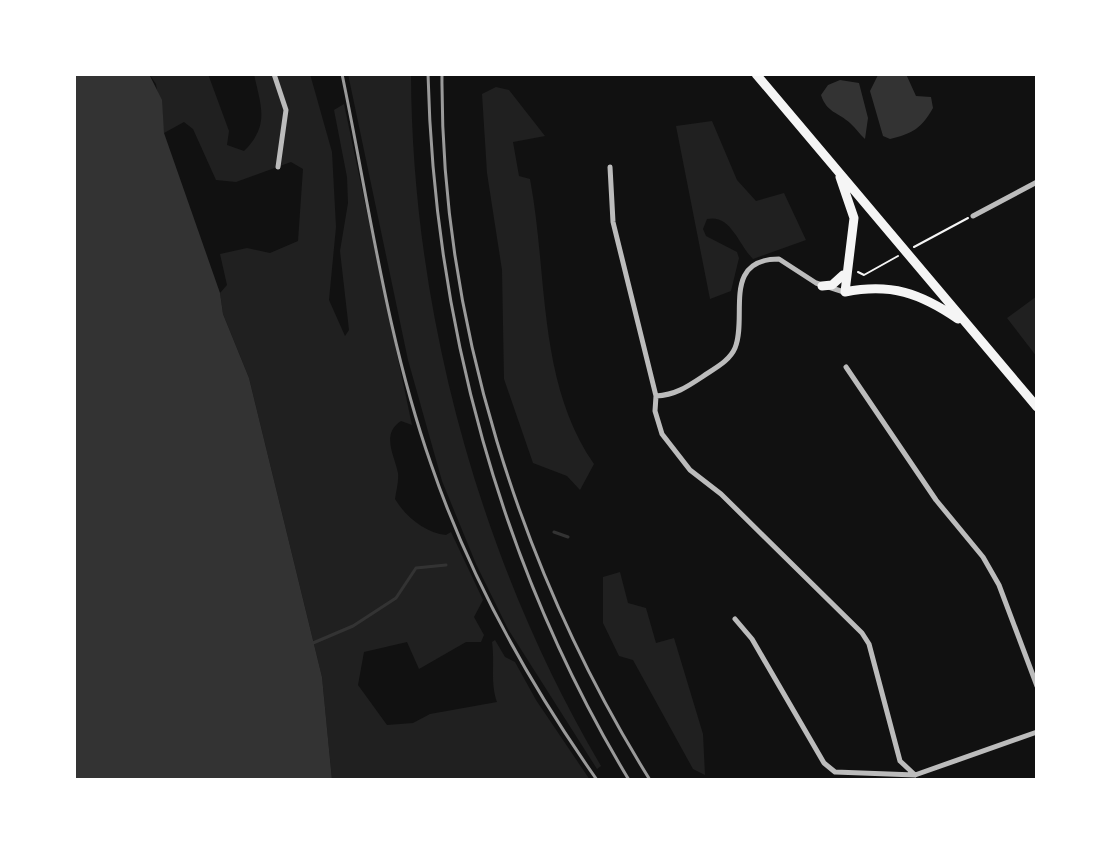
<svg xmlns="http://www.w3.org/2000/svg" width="1111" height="854" font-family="'Sofia Sans Condensed',sans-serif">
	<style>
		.green { fill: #202020 }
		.water { fill: #333 }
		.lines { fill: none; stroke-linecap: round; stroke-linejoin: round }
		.stream { stroke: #333; stroke-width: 3 }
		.path { stroke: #f5f5f5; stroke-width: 2 }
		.minor { stroke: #bcbcbc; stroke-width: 5 }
		.trunk { stroke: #f5f5f5; stroke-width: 9 }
		.rail { stroke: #9a9a9a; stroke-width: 3 }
	</style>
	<rect width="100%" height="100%" fill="#111"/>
	<!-- green -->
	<path class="green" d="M 149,74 L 208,74 L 229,131 L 227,145 L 244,151 C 270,125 261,107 254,74 L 310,74 L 332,152 L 336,227 L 329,300 L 345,336 L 349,330 L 340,251 L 348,203 L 347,177 L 334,110 L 344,104 L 412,425 L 401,421 C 381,434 394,454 398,473 C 399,481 396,491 395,499 C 405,516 425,533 446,535 L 451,532 L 483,600 L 474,617 L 484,635 L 481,642 L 466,642 L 419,669 L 407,642 L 364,652 L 358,685 L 387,725 L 413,723 L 430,714 L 497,702 C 490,683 495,663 492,642 L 495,640 L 505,657 L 515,662 L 536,700 L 590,780 L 332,780 L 322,677 L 249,378 L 223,314 L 220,293 L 227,285 L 220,254 L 247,248 L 270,253 L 298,241 L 303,169 L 291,162 L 236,182 L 216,180 L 193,129 L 184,122 L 164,133 L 156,84 Z
		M 348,74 L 411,74 C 412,312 480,561 601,766 L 597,769 L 508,629 L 476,564 L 442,481 L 408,360 Z
		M 496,87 L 509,90 L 545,136 L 513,142 L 519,176 L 530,179 C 548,274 537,382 594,464 L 580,490 L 567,476 L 533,463 L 504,379 L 502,270 L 487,173 L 482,94 Z
		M 712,121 L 737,180 L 756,201 L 784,193 L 806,240 L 753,259 C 738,244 731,214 707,219 L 703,229 L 706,236 L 737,252 L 739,258 L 731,291 L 710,299 L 676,126 Z
		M 1037,296 L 1037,357 L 1007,318 Z
		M 620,572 L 628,603 L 646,608 L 656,643 L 674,638 L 703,734 L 705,775 L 693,769 L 633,660 L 619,656 L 603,623 L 603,577 Z"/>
	<!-- water -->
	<path class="water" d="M 74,74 L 149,74 L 162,100 L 164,133 L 220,293 L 223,314 L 249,378 L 322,677 L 332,780 L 74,780 Z
		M 906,74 L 916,96 L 931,97 L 933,108 C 922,128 912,134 890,139 L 883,136 L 870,91 L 878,75 Z
		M 840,80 L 859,83 L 868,118 L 865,139 C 859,134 856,128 850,123 C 838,112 827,113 821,95 L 828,85 Z"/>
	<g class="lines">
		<!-- stream -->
		<path class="stream" d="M 554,532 L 568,537
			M 313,643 L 353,626 L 396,598 L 416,568 L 446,565"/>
		<!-- path -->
		<path class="path" d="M 914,247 L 968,218
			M 858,272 L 864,275 L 898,256"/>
		<!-- minor -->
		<path class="minor" d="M 274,74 L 286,110 L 278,167
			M 610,167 L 613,222 L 656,396 L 655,411 L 662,434 L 690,470 L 721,494 L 862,633 L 869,644 L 900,761 L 915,775
			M 973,216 L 1037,182
			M 846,367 L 936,500 L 983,557 L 999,585 L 1037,686
			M 656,396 C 675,395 687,387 702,377 C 713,369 729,362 735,348 C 748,317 721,259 779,259 L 816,283 L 844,292
			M 735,619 L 752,639 L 824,763 L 835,772 L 915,775 L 1037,732"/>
		<!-- trunk -->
		<path class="trunk" d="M 756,74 L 1037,407
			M 840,177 L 854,218 L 845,292 C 891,283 920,293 958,319
			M 822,286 L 832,285 L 843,275"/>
		<!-- rail -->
		<path class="rail" d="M 342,74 C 369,203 387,339 431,464 C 470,578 528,682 597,780
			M 428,74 C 434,321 501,568 629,780
			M 442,74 C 440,319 521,573 650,780"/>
	</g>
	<!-- border -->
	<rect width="1111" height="854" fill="none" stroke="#ffffff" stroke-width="152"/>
</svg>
